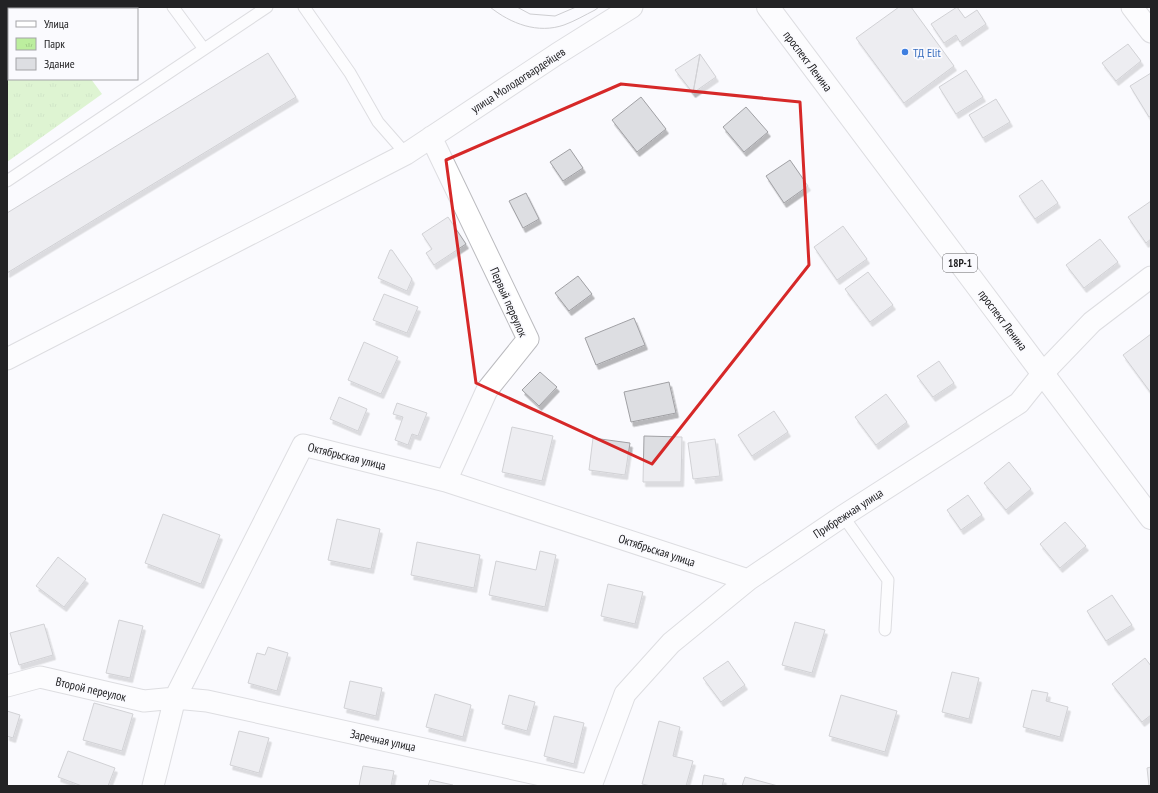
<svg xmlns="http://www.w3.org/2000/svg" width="1158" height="793" font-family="'PT Sans Narrow',sans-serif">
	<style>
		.park { fill: url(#park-tufts) }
		.building { fill: #dddee2; stroke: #a0a0a4; filter: url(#shadow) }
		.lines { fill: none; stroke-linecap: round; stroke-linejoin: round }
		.lane-casing { stroke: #bbbbbf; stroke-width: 13 }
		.street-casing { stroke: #bbbbbf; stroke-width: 23 }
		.primary-casing { stroke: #bbbbbf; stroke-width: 24 }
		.lane { stroke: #fff; stroke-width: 11 }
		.street { stroke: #fff; stroke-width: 21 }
		.primary { stroke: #fff; stroke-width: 22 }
		.tram { stroke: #98989b; stroke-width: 1 }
		.marked { fill: none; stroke: #d62828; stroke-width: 3; stroke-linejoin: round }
		.shop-dot { fill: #3f7fe0; stroke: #fafafe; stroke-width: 1.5 }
		.labels { text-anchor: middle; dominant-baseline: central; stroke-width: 3.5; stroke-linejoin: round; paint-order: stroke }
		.shield { fill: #fafafe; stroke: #646466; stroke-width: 1 }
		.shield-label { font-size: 11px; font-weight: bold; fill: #232325 }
		.shop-label { font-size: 12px; fill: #366cbe; stroke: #fafafe; text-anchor: start }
		.street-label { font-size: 12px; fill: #232325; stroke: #fafafe }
	</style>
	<defs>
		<pattern id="park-tufts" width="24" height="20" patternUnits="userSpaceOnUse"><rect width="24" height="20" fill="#bcee9e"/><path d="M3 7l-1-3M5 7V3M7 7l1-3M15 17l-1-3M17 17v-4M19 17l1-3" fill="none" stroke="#a1cc88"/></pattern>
		<filter id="shadow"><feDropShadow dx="2.5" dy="4.5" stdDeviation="0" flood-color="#0004"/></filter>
	</defs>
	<rect width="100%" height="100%" fill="#fafafe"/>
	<!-- park -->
	<path class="park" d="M 9,38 L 9,79 L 91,79 L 102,94 L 7,162 L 7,39 Z"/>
	<!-- building -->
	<path class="building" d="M 899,7 L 911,7 L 954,66 L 904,103 L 856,38 Z
		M 957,7 L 965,18 L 977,10 L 986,24 L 960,42 L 956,35 L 944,43 L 931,24 Z
		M 1128,44 L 1141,61 L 1116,81 L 1102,63 Z
		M 268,53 L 296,97 L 7,273 L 7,213 Z
		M 700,54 L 716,77 L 693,93 Z
		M 700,54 L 693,93 L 675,70 Z
		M 966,70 L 983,97 L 956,114 L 939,87 Z
		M 1151,73 L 1151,116 L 1149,117 L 1130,86 Z
		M 641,97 L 666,129 L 637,152 L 612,120 Z
		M 996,99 L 1010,122 L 983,138 L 969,115 Z
		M 746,107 L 768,132 L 744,152 L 723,127 Z
		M 570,149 L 583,168 L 563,181 L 550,162 Z
		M 790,160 L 808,186 L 784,203 L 766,176 Z
		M 1042,180 L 1058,203 L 1035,219 L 1019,196 Z
		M 526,193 L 539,219 L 523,228 L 509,201 Z
		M 1151,201 L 1151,239 L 1146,243 L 1128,217 Z
		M 448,217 L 466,244 L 434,265 L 426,253 L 432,249 L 422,234 Z
		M 843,226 L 867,259 L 837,280 L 814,247 Z
		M 1100,239 L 1118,262 L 1084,288 L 1066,265 Z
		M 390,250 L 392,250 L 412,279 L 407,291 L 378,278 Z
		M 868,272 L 893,305 L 870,322 L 845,289 Z
		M 578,276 L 592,294 L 569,311 L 555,293 Z
		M 384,294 L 418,307 L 407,333 L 373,320 Z
		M 634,318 L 645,345 L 596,365 L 585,338 Z
		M 1151,334 L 1151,393 L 1123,355 Z
		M 364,342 L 398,357 L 381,394 L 348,380 Z
		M 939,361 L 954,383 L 933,397 L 917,376 Z
		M 540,372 L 557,387 L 539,406 L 522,390 Z
		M 669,382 L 676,413 L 631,422 L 624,392 Z
		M 886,394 L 907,422 L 876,445 L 855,417 Z
		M 339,397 L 367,409 L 358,431 L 330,419 Z
		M 397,403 L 427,413 L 418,436 L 412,434 L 408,445 L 395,440 L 403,417 L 393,414 Z
		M 774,411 L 788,432 L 752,456 L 738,435 Z
		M 512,427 L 553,436 L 542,481 L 502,472 Z
		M 644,436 L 682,437 L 681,482 L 643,482 Z
		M 593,438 L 630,443 L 625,475 L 589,470 Z
		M 715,439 L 720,476 L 693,479 L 688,443 Z
		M 1009,462 L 1031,489 L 1006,510 L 984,483 Z
		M 968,495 L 982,515 L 961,530 L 947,510 Z
		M 163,514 L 220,535 L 201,584 L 145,563 Z
		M 337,519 L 380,529 L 371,569 L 328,560 Z
		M 1065,522 L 1086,546 L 1060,568 L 1040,544 Z
		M 417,542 L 480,555 L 474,588 L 411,575 Z
		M 540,551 L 556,555 L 545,607 L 489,595 L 496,561 L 536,570 Z
		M 58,557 L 86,579 L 64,607 L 36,586 Z
		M 608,584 L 643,592 L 635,624 L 601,616 Z
		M 1112,595 L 1132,625 L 1106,641 L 1087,611 Z
		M 119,620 L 143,626 L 130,678 L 106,673 Z
		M 795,622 L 825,630 L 812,673 L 782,665 Z
		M 44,624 L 53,655 L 19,665 L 10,633 Z
		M 268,647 L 288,653 L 277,691 L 248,683 L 257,653 L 265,655 Z
		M 1145,658 L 1151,666 L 1151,715 L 1142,722 L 1112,684 Z
		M 728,661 L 745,685 L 721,702 L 703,678 Z
		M 952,672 L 979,678 L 969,719 L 942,712 Z
		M 350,681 L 382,688 L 376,716 L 344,708 Z
		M 1032,690 L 1048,693 L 1046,701 L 1068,707 L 1060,737 L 1023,727 Z
		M 435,694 L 471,705 L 463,737 L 426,727 Z
		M 509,695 L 535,702 L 527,731 L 502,724 Z
		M 841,695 L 897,711 L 885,752 L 829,736 Z
		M 94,703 L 133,714 L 122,751 L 83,740 Z
		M 7,711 L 20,715 L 13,738 L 7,736 Z
		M 554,716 L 584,723 L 574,764 L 544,756 Z
		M 659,721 L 680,727 L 673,756 L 693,761 L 686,786 L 651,786 L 642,784 Z
		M 239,731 L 269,738 L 259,773 L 230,765 Z
		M 68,751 L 115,768 L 108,786 L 82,786 L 58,777 Z
		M 363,766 L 394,771 L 391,786 L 359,786 Z
		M 1151,767 L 1151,786 L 1149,786 L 1147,768 Z
		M 704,775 L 724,779 L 722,786 L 702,786 Z
		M 745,777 L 778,786 L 742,786 Z
		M 430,780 L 453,785 L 453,786 L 428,786 Z"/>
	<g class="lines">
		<!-- lane casing -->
		<g class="lane-casing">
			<path id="lane" d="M 52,7 L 53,9
				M 173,7 L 204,49
				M 304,7 L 350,73 L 378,122 L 406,154
				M 80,9 L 83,7
				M 7,181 L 267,7
				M 843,516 L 888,580 L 885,630"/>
		</g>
		<!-- street casing -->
		<g class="street-casing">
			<path id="street" d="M 1132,7 L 1151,32
				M 431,137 L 528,339 L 487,390 L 446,481
				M 7,359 L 406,154 L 557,54 L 632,7
				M 7,686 L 40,677 L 144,701 L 175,698 L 207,701 L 591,786
				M 153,786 L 175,698 L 303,445 L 446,481 L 748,580
				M 591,786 L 625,694 L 671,643 L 748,580 L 843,516 L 1019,403 L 1043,373 L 1092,322 L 1151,277"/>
		</g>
		<!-- primary casing -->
		<g class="primary-casing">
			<path id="primary" d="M 768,7 L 1151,518"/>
		</g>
		<!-- lane -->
		<use href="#lane" class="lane"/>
		<!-- street -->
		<use href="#street" class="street"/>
		<!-- primary -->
		<use href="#primary" class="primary"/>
		<!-- tram -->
		<path class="tram" d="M 490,7 C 511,24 538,34 564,25 C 575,21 585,15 595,10 L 599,7
			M 517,7 L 530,14 L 555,16 L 576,7"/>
	</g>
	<!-- marked area -->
	<path d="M0 0H1158V793H0ZM 621,84 L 800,102 L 809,265 L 652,464 L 476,383 L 446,160 Z" fill="#fafafe" fill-opacity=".55" fill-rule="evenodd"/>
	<path class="marked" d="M 621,84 L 800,102 L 809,265 L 652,464 L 476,383 L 446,160 Z"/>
	<!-- markers -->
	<circle class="shop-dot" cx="905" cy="52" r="4"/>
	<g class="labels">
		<!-- shield labels -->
		<rect class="shield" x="943" y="254" width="34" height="18" rx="3"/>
		<g class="shield-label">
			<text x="960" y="263">18Р-1</text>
		</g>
		<!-- shop labels -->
		<g class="shop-label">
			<text x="913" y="52">ТД Elit</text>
		</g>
		<!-- street labels -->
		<g class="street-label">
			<text transform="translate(808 61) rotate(53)">проспект Ленина</text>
			<text transform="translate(518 80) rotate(-33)">улица Молодогвардейцев</text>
			<text transform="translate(509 302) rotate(66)">Первый переулок</text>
			<text transform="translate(1003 320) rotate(53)">проспект Ленина</text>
			<text transform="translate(347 456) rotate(14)">Октябрьская улица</text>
			<text transform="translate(848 513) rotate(-33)">Прибрежная улица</text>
			<text transform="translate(657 550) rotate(18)">Октябрьская улица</text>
			<text transform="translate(91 689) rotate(13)">Второй переулок</text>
			<text transform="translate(383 740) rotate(12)">Заречная улица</text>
		</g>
	</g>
	<!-- border -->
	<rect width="1158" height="793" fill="none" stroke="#232325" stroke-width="16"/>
	<!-- legend -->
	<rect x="8" y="8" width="130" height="72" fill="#fafafe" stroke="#a4a4a7"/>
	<rect x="16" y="21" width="20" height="6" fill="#ffffff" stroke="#a4a4a7"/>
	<text x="44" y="28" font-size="12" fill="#232325">Улица</text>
	<rect x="16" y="38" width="20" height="12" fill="url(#park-tufts)" stroke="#a4a4a7"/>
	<text x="44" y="48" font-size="12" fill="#232325">Парк</text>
	<rect x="16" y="58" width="20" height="12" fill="#dddee2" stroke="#a4a4a7"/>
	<text x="44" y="68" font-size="12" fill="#232325">Здание</text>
</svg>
